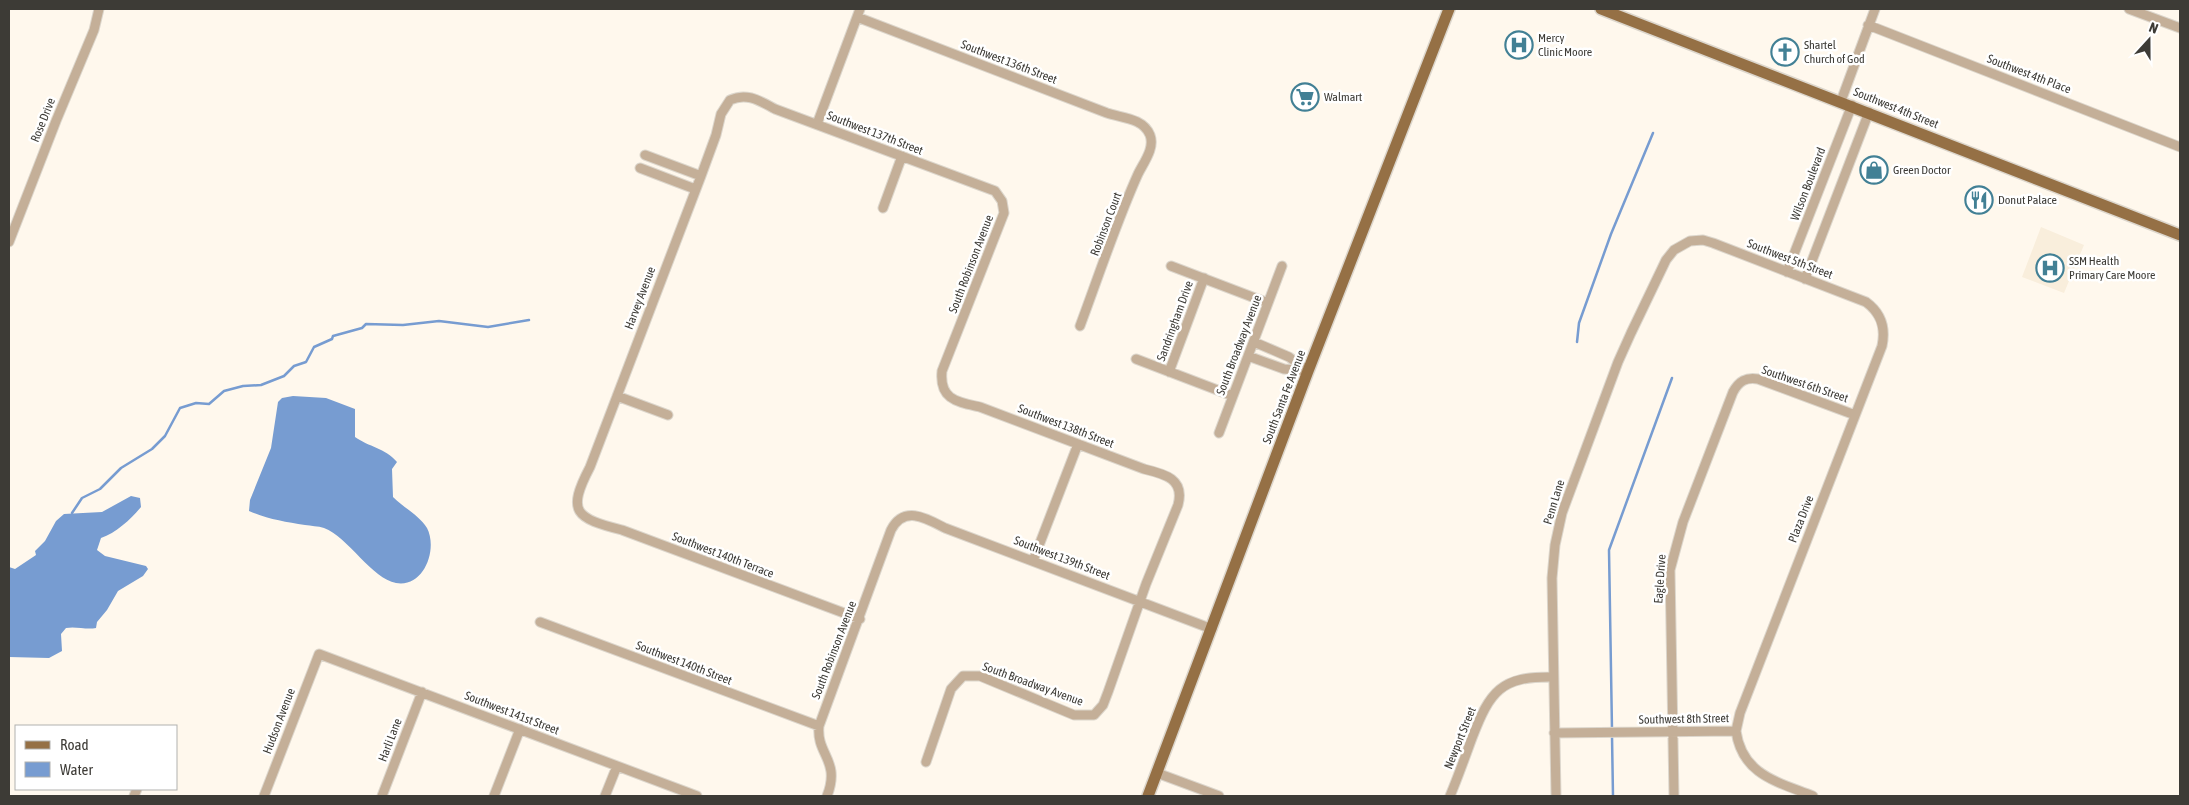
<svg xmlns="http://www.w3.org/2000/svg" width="2189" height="805" font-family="'Asap Condensed',sans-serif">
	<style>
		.built { fill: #f9eedc }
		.water { fill: #779cd1 }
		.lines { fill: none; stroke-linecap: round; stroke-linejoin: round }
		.stream { stroke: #779cd1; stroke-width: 2.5 }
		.minor-casing { stroke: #dcd6cc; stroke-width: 11 }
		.major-casing { stroke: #dcd6cc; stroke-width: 14 }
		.minor { stroke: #c4af98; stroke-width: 9 }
		.major { stroke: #957045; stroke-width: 11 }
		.labels { text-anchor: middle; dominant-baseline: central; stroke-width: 5; stroke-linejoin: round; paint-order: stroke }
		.poi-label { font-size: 12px; fill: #3d3b36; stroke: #fff; text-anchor: start }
		.street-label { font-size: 12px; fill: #3d3b36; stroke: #fff }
	</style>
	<rect width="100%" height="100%" fill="#fff8ed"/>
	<!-- built -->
	<path class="built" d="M 2041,227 L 2084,245 L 2064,293 L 2022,277 Z"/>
	<!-- water -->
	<path class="water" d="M 293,396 L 326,398 L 355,409 L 355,437 C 369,447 385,448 397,462 L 392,469 L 393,497 C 404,508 419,515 427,528 C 438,549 424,588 396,583 C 372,579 348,537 324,528 C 318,526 311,526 305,525 C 285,522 267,519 249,511 L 250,500 L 271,448 L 278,402 L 282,398 Z
		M 131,496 L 140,498 L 141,507 C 131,519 116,533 101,538 L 97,550 L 105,556 L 146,566 L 148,569 L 143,576 L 118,591 L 107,610 L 97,622 L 96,628 C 86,630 76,626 66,628 L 61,634 L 62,651 L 49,658 L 9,657 L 9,567 L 15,569 L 36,555 L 35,551 L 45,541 L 56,521 L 64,514 L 102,512 Z"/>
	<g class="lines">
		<!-- stream -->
		<path class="stream" d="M 1577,342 L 1579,323 L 1611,234 L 1653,133
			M 72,513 L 82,498 L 100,489 L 121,468 L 152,449 L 165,436 L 180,408 L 196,403 L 209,404 L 224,391 L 243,386 L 261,385 L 284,376 L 294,366 L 306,362 L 314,347 L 332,339 L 333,336 L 362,328 L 366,324 L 403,325 L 439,321 L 488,327 L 529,320
			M 1612,730 L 1609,550 L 1672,378
			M 1612,736 L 1613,796"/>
		<!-- minor casing -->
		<g class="minor-casing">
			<path id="minor" d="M 2129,9 L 2180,28
				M 857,17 L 1107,113 C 1122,118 1143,118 1150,135 C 1155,148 1144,162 1138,174 C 1116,223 1099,275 1080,326
				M 1868,25 L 2180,147
				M 1841,101 L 1875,9
				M 817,124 L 860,9
				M 645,155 L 701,176
				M 640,168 L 695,189
				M 883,208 L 902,156
				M 9,242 L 56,121 L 94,30 L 99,9
				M 1171,266 L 1268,303
				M 1787,272 L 1852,105
				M 1805,279 L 1869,112
				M 1254,342 L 1289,357 L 1308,371
				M 1248,356 L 1284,369 L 1308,371
				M 1136,359 L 1233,396
				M 1169,372 L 1204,278
				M 617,396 L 668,415
				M 1219,433 L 1282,266
				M 1033,561 L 1078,444
				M 860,619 L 622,530 C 576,518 566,513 590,467 L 701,176 L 716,135 L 721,114 L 730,100 C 747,92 760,101 775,109 L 995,191 L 1002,201 L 1004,213 L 942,371 C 939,400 958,402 980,407 L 1144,469 C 1165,474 1185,479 1178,505 L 1146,584 L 1108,692 L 1103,705 L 1094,715 L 1074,715 L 980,676 L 963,676 L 951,689 L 926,762
				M 540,622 L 819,726
				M 1554,733 L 1736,731 C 1742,775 1778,782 1813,796
				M 1157,773 L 1219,796
				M 134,796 L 137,789
				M 264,796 L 319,654 L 697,796
				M 382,796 L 422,692
				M 494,796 L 520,729
				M 605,796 L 617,766
				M 827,796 C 841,760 816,755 819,726 L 891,530 C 904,505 926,518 945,528 L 1212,629
				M 1450,796 C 1458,777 1465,757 1472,738 C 1490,691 1501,676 1553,677
				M 1556,796 L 1552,578 L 1555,545 L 1562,513 L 1618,362 L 1631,333 L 1666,260 L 1674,250 L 1690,241 L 1703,240 L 1713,243 L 1866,302 C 1881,313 1886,327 1882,346 L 1740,713 L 1736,731
				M 1674,796 L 1670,570 L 1683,522 L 1733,392 C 1739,381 1746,377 1758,379 L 1855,415"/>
		</g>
		<!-- major casing -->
		<g class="major-casing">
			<path id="major" d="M 1601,9 L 2180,235
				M 1148,796 L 1308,371 L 1449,9"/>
		</g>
		<!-- minor -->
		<use href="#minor" class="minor"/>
		<!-- major -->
		<use href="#major" class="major"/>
	</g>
	<!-- icons -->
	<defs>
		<g id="hospital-ring" transform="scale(1.4375)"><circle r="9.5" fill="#fff" stroke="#428095" stroke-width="1.5"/><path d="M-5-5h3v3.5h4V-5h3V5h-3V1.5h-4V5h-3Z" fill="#428095"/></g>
		<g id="church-ring" transform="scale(1.4375)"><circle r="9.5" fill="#fff" stroke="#428095" stroke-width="1.5"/><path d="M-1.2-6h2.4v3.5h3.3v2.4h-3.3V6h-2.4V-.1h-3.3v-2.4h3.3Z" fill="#428095"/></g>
		<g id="supermarket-ring" transform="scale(1.4375)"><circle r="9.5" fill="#fff" stroke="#428095" stroke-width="1.5"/><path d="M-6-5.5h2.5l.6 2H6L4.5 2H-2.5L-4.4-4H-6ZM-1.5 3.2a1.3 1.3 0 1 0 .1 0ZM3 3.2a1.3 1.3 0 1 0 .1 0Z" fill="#428095"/></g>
		<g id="shop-ring" transform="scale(1.4375)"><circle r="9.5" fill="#fff" stroke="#428095" stroke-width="1.5"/><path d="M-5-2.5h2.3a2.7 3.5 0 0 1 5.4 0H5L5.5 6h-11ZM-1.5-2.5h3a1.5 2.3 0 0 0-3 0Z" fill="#428095"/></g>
		<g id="restaurant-ring" transform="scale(1.4375)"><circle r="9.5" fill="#fff" stroke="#428095" stroke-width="1.5"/><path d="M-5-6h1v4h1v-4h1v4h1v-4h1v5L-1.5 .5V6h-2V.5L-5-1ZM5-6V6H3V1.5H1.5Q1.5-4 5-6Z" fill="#428095"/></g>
	</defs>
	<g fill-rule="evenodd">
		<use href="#hospital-ring" x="1519" y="45"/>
		<use href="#church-ring" x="1785" y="52"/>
		<use href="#supermarket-ring" x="1305" y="97"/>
		<use href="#shop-ring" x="1874" y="170"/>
		<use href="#restaurant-ring" x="1979" y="200"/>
		<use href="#hospital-ring" x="2050" y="268"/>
	</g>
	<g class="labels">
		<!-- poi labels -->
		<g class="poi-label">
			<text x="1538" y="38">Mercy<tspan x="1538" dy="14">Clinic Moore</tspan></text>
			<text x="1804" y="45">Shartel<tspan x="1804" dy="14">Church of God</tspan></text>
			<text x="1324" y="97">Walmart</text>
			<text x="1893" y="170">Green Doctor</text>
			<text x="1998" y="200">Donut Palace</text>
			<text x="2069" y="261">SSM Health<tspan x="2069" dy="14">Primary Care Moore</tspan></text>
		</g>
		<!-- street labels -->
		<g class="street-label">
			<text transform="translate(1009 62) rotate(21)">Southwest 136th Street</text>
			<text transform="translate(2029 74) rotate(21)">Southwest 4th Place</text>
			<text transform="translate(1896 108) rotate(22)">Southwest 4th Street</text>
			<text transform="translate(43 120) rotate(-68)">Rose Drive</text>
			<text transform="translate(875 133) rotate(21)">Southwest 137th Street</text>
			<text transform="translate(1808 184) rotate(-69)">Wilson Boulevard</text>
			<text transform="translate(1106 224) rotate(-69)">Robinson Court</text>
			<text transform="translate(1790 259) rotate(21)">Southwest 5th Street</text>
			<text transform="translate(971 264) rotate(-69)">South Robinson Avenue</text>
			<text transform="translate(640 298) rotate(-69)">Harvey Avenue</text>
			<text transform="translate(1175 321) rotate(-70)">Sandringham Drive</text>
			<text transform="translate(1239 345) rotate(-69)">South Broadway Avenue</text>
			<text transform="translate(1805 384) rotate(19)">Southwest 6th Street</text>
			<text transform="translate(1284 397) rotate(-69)">South Santa Fe Avenue</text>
			<text transform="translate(1066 426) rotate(21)">Southwest 138th Street</text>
			<text transform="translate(1554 502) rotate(-73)">Penn Lane</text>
			<text transform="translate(1801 519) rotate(-69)">Plaza Drive</text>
			<text transform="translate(723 555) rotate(21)">Southwest 140th Terrace</text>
			<text transform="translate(1062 558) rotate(21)">Southwest 139th Street</text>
			<text transform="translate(1660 579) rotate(-86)">Eagle Drive</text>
			<text transform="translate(834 650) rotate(-69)">South Robinson Avenue</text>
			<text transform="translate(684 663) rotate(21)">Southwest 140th Street</text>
			<text transform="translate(1033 684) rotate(20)">South Broadway Avenue</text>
			<text transform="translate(512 713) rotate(21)">Southwest 141st Street</text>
			<text transform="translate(1684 719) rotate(-1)">Southwest 8th Street</text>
			<text transform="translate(279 721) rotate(-69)">Hudson Avenue</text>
			<text transform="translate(1460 738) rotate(-68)">Newport Street</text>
			<text transform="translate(390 740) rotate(-69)">Harli Lane</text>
		</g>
	</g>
	<!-- border -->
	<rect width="2189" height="805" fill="none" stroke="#3d3b36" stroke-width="20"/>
	<!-- legend -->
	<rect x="15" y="725" width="162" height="65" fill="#ffffff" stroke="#b1b1af"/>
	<rect x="25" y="741" width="25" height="8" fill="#957045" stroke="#b1b1af"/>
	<text x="60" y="750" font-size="15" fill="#3d3b36">Road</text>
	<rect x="25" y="762" width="25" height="15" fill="#779cd1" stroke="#b1b1af"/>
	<text x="60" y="775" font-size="15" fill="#3d3b36">Water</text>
	<!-- north arrow -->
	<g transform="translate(2149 40) rotate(21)" stroke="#ffffff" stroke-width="4" paint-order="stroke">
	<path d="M0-4L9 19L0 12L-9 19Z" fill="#3d3b36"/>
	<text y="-8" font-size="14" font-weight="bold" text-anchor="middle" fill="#3d3b36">N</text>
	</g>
</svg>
